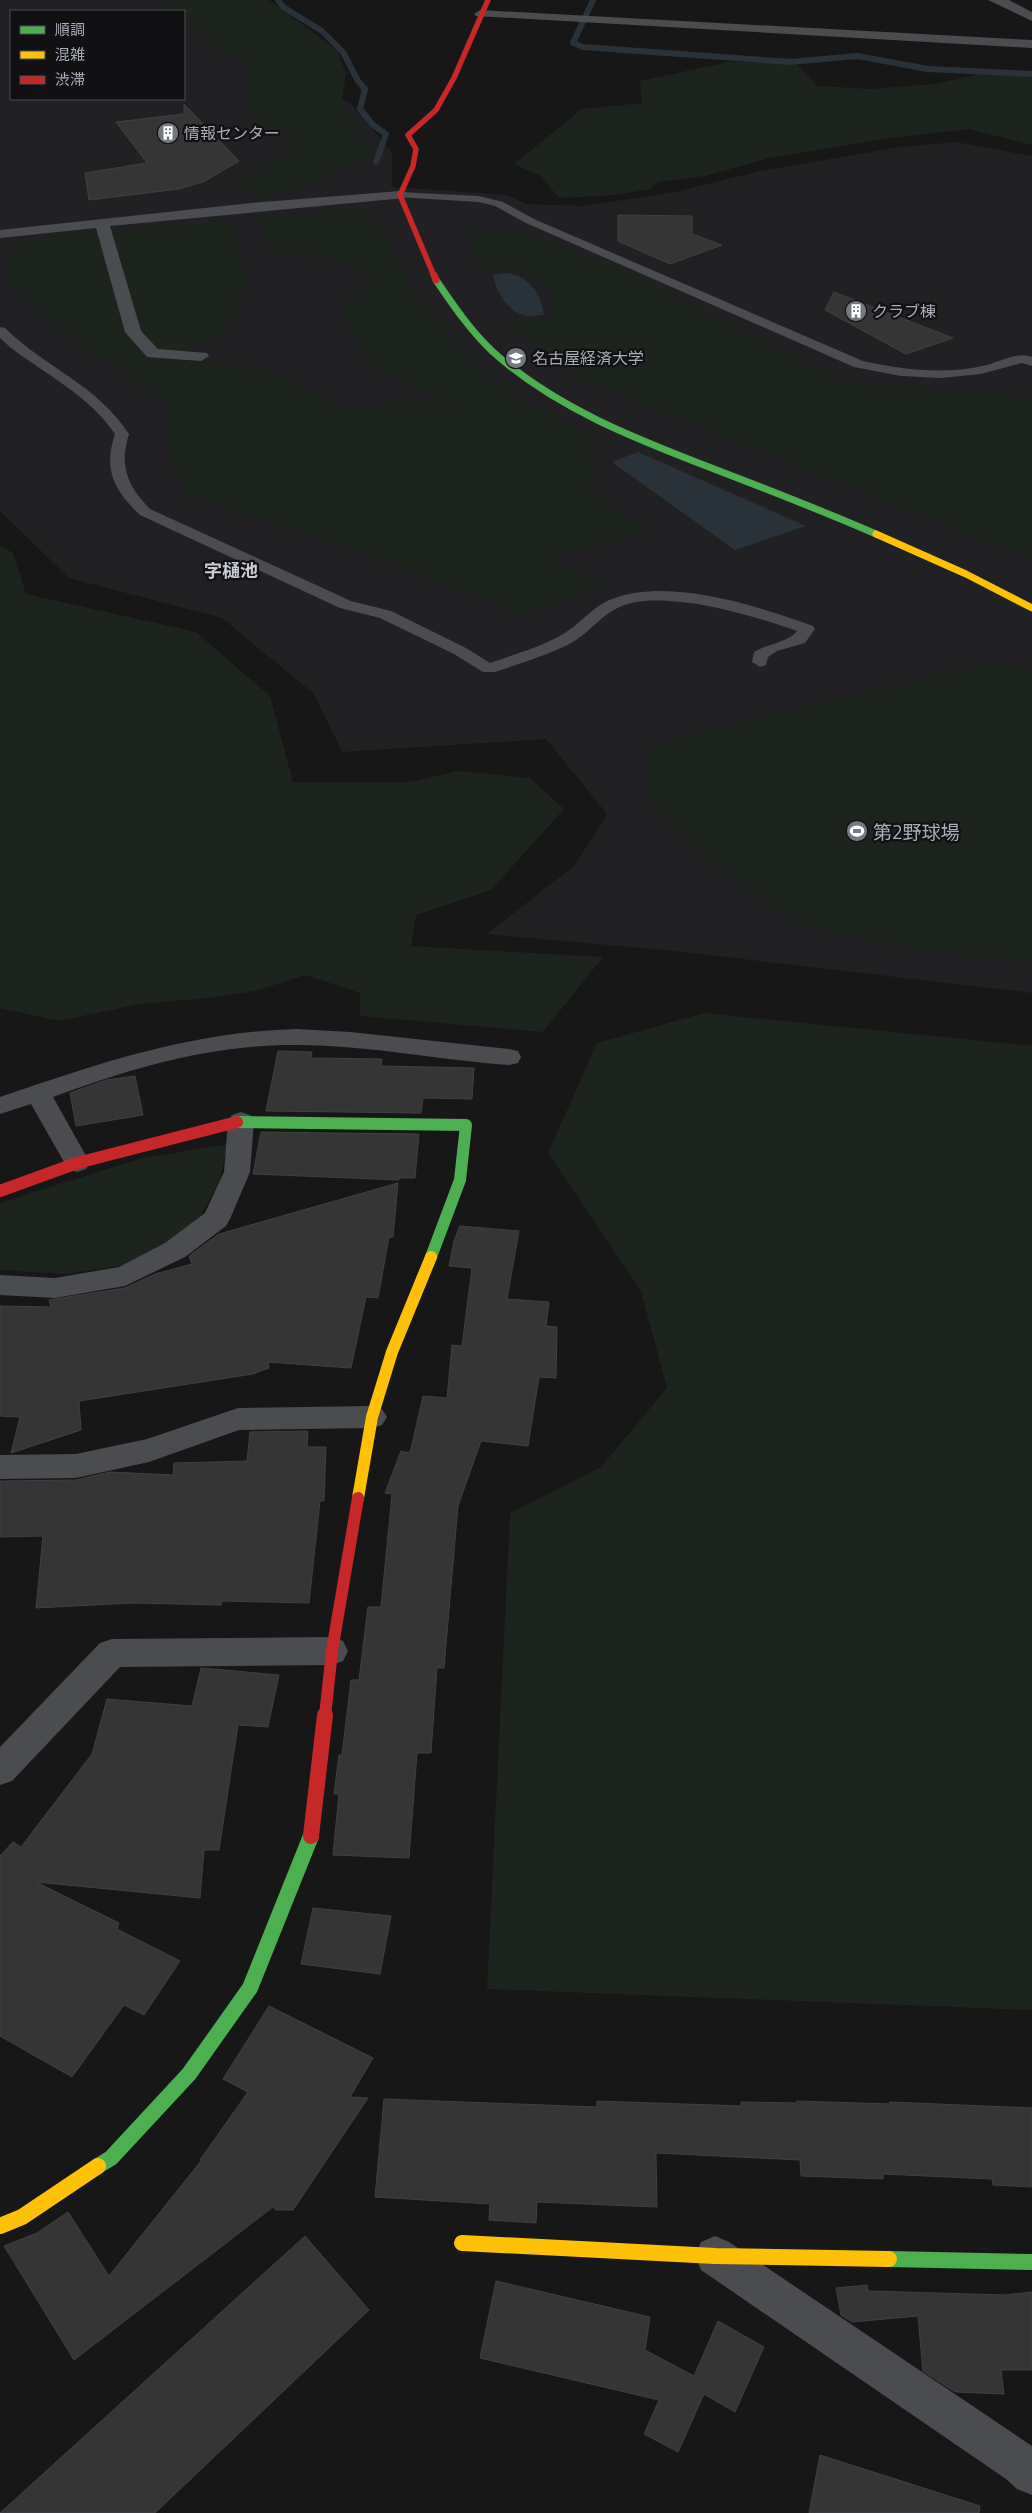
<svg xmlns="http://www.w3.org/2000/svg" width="1032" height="2513" font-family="'Titillium Web','Noto Sans JP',sans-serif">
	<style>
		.built { fill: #212123; fill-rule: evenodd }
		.green { fill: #1d241e }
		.water { fill: #2a3239 }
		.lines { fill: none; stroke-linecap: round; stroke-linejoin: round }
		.stream { stroke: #2a3239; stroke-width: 6 }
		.building { fill: #353536; stroke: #3f4043 }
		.lane { fill: #4b4c50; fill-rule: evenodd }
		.street { fill: #4b4c50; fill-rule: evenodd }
		.fast-far2 { stroke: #4caf50; stroke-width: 7 }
		.fast-far1 { stroke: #4caf50; stroke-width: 12 }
		.fast { stroke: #4caf50; stroke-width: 16 }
		.slow-far2 { stroke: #ffc107; stroke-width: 7 }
		.slow-far1 { stroke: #ffc107; stroke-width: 12 }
		.slow { stroke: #ffc107; stroke-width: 16 }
		.jam-far3 { stroke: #c62828; stroke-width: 5.5 }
		.jam-far2 { stroke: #c62828; stroke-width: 7 }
		.jam-far1 { stroke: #c62828; stroke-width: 12 }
		.jam { stroke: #c62828; stroke-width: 16 }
		.labels { text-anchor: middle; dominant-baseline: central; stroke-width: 4.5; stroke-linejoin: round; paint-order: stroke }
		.far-poi-label { font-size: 16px; fill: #a8adb8; stroke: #111113; text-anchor: start }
		.far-quarter-label { font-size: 18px; font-weight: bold; fill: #c9ccd4; stroke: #111113 }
		.poi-label { font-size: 19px; fill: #a8adb8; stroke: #111113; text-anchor: start }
	</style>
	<rect width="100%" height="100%" fill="#171717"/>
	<!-- built -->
	<path class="built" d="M 0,0 L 260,0 L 331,92 L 351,104 L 392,152 L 392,187 L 508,195 L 526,204 L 583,206 L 675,192 L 760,171 L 900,147 L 956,142 L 1032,156 L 1032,993 L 675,951 L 487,934 L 575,865 L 607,814 L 546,739 L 342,752 L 314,694 L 222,618 L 69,578 L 0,511 ZM 11,11 L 184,11 L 184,99 L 11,99 Z"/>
	<!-- green -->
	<path class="green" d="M 163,0 L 269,0 L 337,50 L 346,73 L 341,108 L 358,128 L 374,157 L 268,198 L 229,188 L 270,161 L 297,150 L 287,132 L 252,120 L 249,99 L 249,66 L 206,39 L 184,19 L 184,11 L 175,11 Z
		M 728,62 L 795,63 L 818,86 L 871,89 L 935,84 L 988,72 L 1032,73 L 1032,145 L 968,129 L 883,139 L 769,158 L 705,176 L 658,182 L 650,189 L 616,195 L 559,198 L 541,176 L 514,164 L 582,109 L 642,103 L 640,81 Z
		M 363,209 L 382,225 L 420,301 L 489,380 L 602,441 L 588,457 L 597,471 L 587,488 L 651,531 L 544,559 L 607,585 L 524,616 L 345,546 L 269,524 L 186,495 L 171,463 L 167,404 L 62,332 L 4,278 L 17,240 L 232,219 L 247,285 L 223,335 L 160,362 L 231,363 L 298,382 L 340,407 L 450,401 L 372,368 L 339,313 L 379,277 L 309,254 L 269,253 L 258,217 Z
		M 464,229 L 519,232 L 597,259 L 846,382 L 1032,397 L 1032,559 L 580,378 L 516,332 L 509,321 L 554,318 L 554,295 L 525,272 L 499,269 L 481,269 Z
		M 0,545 L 13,553 L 26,594 L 196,632 L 270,696 L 293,782 L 411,782 L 458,771 L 530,778 L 564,809 L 491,890 L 416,915 L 411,946 L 603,957 L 543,1032 L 360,1016 L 360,993 L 305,975 L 255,991 L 209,998 L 139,1004 L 59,1021 L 0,1008 Z
		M 992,662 L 1032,670 L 1032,961 L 925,952 L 803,925 L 717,867 L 648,795 L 647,745 Z
		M 704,1013 L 1032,1046 L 1032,2010 L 487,1989 L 510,1513 L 601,1467 L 667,1388 L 641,1291 L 548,1153 L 597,1043 Z
		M 227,1144 L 220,1180 L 199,1219 L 168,1243 L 123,1265 L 66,1274 L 0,1270 L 0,1203 L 139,1159 Z"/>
	<!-- water -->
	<path class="water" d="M 506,273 C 529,276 540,292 544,315 C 538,315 529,317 523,315 C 507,310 496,291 493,275 Z
		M 638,452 L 806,526 L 735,550 L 612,462 Z"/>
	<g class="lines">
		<!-- stream -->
		<path class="stream" d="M 278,0 L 283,7 L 322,31 L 343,52 L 358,81 L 365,89 L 360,109 L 373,125 L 386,134 L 376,162
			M 593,0 L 573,43 L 583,47 L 790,62 L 857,56 L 928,69 L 1032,74"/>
	</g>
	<!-- building -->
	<path class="building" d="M 184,104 L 239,161 L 205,181 L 179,189 L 89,200 L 85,173 L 147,163 L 116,122 L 184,114 Z
		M 618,215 L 692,216 L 692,234 L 722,245 L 670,264 L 618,241 Z
		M 834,292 L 953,338 L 906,354 L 825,310 Z
		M 278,1051 L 312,1052 L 311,1058 L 382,1059 L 381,1066 L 474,1068 L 472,1099 L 423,1098 L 421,1113 L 266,1111 Z
		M 135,1076 L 143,1115 L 76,1126 L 70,1093 L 106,1080 Z
		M 261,1132 L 419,1134 L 415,1178 L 399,1178 L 399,1180 L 253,1174 Z
		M 398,1183 L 393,1237 L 389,1237 L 378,1298 L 366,1297 L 351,1368 L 268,1362 L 269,1368 L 253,1374 L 79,1401 L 81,1430 L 11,1453 L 20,1417 L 0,1416 L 0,1306 L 51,1307 L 49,1300 L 125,1288 L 155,1274 L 192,1264 L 189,1256 L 219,1234 Z
		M 460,1226 L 519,1231 L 507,1299 L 549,1302 L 546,1326 L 557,1327 L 556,1378 L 539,1377 L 528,1446 L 481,1441 L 458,1506 L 444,1668 L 437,1668 L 431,1753 L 417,1753 L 409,1858 L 333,1855 L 339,1794 L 334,1794 L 339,1755 L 342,1755 L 351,1680 L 359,1680 L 368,1607 L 381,1607 L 392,1494 L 385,1493 L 401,1451 L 409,1453 L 411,1449 L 423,1396 L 447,1398 L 452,1345 L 462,1346 L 472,1268 L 449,1266 L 454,1241 Z
		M 308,1431 L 307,1447 L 326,1447 L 324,1501 L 320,1501 L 309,1603 L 222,1601 L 221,1605 L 132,1603 L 36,1608 L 43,1536 L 0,1537 L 0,1481 L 76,1480 L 110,1472 L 173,1475 L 174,1463 L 247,1461 L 250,1432 Z
		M 201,1668 L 279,1675 L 268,1727 L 238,1725 L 219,1850 L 204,1850 L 200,1898 L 36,1882 L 119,1923 L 117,1929 L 180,1961 L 144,2015 L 124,2005 L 72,2077 L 0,2036 L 0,1856 L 13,1842 L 21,1847 L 92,1754 L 107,1699 L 192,1706 Z
		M 313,1908 L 391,1916 L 380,1974 L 301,1964 Z
		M 269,2006 L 373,2058 L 350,2097 L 368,2098 L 293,2210 L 276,2210 L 273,2207 L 74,2360 L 4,2246 L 37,2233 L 68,2212 L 109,2276 L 201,2161 L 200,2160 L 248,2092 L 223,2079 Z
		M 384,2099 L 597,2107 L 597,2101 L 741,2106 L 741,2102 L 797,2103 L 797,2101 L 890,2104 L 890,2102 L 1032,2108 L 1032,2187 L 993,2185 L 992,2179 L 883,2174 L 883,2179 L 801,2176 L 800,2160 L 656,2153 L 657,2207 L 537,2202 L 536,2223 L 489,2220 L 490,2204 L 375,2197 Z
		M 305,2236 L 369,2310 L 155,2513 L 0,2513 Z
		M 496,2281 L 650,2317 L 645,2350 L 694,2376 L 718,2321 L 764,2347 L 735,2412 L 704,2394 L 678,2452 L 644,2434 L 659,2400 L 480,2358 Z
		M 867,2285 L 868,2291 L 1004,2295 L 1032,2292 L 1032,2370 L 1001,2370 L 1004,2394 L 955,2392 L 923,2371 L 918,2316 L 852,2322 L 841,2315 L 836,2288 Z
		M 820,2455 L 980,2506 L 979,2513 L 809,2513 Z"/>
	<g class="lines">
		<!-- lane -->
		<path class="lane" d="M 400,192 L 479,196 L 503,202 L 534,219 L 863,361 C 904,370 946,375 987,365 C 1001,361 1018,351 1032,357 L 1032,366 L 1022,363 L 981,374 L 941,378 L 901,376 L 854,367 L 526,223 L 495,206 L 479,202 L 396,197 L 396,193 Z
			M 0,327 L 5,328 C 47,369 95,383 129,434 C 119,465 127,486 150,509 L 351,601 L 391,611 L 466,648 L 490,663 C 515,654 542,647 565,633 C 582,622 595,604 615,598 C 672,578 757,606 813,626 L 815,629 L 805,643 L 777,651 L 768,657 L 766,665 L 760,667 L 752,662 L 754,652 C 767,644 789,642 797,631 C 755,616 665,589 622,606 C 603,613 590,632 573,642 C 549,655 521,663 495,672 L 483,672 L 454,654 L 380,618 L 340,608 L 140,515 C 114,490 103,470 115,434 C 89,395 46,375 10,347 L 0,338 Z"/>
		<!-- street -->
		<path class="street" d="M 988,0 L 1009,0 L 1032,12 L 1032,21 Z
			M 480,10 L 1032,40 L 1032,48 L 476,16 L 474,14 Z
			M 400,191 L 405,192 L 407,195 L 405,198 L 110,226 L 141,331 L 158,349 L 207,353 L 209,356 L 201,361 L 147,357 L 125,332 L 96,228 L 0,238 L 0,230 L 251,203 Z
			M 297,1029 L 350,1032 L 509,1049 L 518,1051 L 521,1057 L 518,1063 L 509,1065 C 438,1060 368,1045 297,1045 C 212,1044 131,1068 53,1097 L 90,1163 L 86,1169 L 77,1172 L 68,1169 L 31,1104 L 0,1114 L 0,1097 C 100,1063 190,1032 297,1029 Z
			M 241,1112 L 250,1115 L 254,1121 L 250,1172 L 230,1219 L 226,1226 L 185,1257 L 125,1286 L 55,1298 L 0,1295 L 0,1275 L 55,1278 L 119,1267 L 165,1243 L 205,1213 L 224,1172 L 228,1121 L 232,1115 Z
			M 372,1406 L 382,1409 L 387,1417 L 382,1425 L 372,1428 L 239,1430 L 149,1462 L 76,1478 L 0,1479 L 0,1455 L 76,1454 L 147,1439 L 238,1408 Z
			M 332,1637 L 343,1641 L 348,1651 L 343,1661 L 332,1665 L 120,1667 L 12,1781 L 0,1785 L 0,1747 L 100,1643 L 112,1639 Z
			M 715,2236 L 729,2242 L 1032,2446 L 1032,2495 L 1017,2489 L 1006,2479 L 701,2270 L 695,2256 L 701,2242 Z"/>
		<!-- fast-far2 -->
		<path class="fast-far2" d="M 436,280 C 453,305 470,330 492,351 C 555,408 636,439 714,469 C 769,490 823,511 876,534"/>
		<!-- fast-far1 -->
		<path class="fast-far1" d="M 237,1122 L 466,1125 L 460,1180 L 431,1257"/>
		<!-- fast -->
		<path class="fast" d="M 98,2166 L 111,2158 L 189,2074 L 250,1988 L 311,1836
			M 889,2259 L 1032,2262"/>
		<!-- slow-far2 -->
		<path class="slow-far2" d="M 876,534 L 966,574 L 1032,608"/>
		<!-- slow-far1 -->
		<path class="slow-far1" d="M 358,1498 L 372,1417 L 392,1352 L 431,1257"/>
		<!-- slow -->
		<path class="slow" d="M 0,2226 L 22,2217 L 98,2166
			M 462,2243 L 715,2256 L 889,2259"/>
		<!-- jam-far3 -->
		<path class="jam-far3" d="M 434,276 L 400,195 L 413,166 L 416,149 L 408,135 L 436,110 L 454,78 L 488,0"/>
		<!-- jam-far2 -->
		<path class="jam-far2" d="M 434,275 L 436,280"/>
		<!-- jam-far1 -->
		<path class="jam-far1" d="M 0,1191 L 77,1163 L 237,1122
			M 325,1716 L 332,1651 L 358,1498"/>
		<!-- jam -->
		<path class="jam" d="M 311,1836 L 325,1715"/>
	</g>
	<!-- icons -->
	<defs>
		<g id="building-disc" transform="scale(1.125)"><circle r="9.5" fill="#757880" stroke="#111113"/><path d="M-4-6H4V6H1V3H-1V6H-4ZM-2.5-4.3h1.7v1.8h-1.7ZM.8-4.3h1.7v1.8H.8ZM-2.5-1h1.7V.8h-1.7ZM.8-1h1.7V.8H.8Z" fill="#fff"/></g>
		<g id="university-disc" transform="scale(1.125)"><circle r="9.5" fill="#757880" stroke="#111113"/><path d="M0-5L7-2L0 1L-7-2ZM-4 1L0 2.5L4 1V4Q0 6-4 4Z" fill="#fff"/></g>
		<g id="stadium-disc" transform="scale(1.125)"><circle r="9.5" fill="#757880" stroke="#111113"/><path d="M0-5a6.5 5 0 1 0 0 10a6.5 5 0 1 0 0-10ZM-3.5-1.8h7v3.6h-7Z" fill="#fff"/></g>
	</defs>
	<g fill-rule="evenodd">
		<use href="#building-disc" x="168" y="133"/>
		<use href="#building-disc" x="856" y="311"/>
		<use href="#university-disc" x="516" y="358"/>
		<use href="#stadium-disc" x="857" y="831"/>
	</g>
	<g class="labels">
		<!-- far-poi labels -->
		<g class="far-poi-label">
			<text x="184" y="133">情報センター</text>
			<text x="872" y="311">クラブ棟</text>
			<text x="532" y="358">名古屋経済大学</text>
		</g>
		<!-- far-quarter labels -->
		<g class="far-quarter-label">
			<text x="231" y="570">字樋池</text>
		</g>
		<!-- poi labels -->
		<g class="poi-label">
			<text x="873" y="831">第2野球場</text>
		</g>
	</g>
	<!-- legend -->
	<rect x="10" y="10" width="175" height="90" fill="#111113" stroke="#4d4f55"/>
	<rect x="20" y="26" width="25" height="8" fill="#4caf50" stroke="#4d4f55"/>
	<text x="55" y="35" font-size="15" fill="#a8adb8">順調</text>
	<rect x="20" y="51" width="25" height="8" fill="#ffc107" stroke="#4d4f55"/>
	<text x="55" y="60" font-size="15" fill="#a8adb8">混雑</text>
	<rect x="20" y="76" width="25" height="8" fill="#c62828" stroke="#4d4f55"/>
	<text x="55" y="85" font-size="15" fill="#a8adb8">渋滞</text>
</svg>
